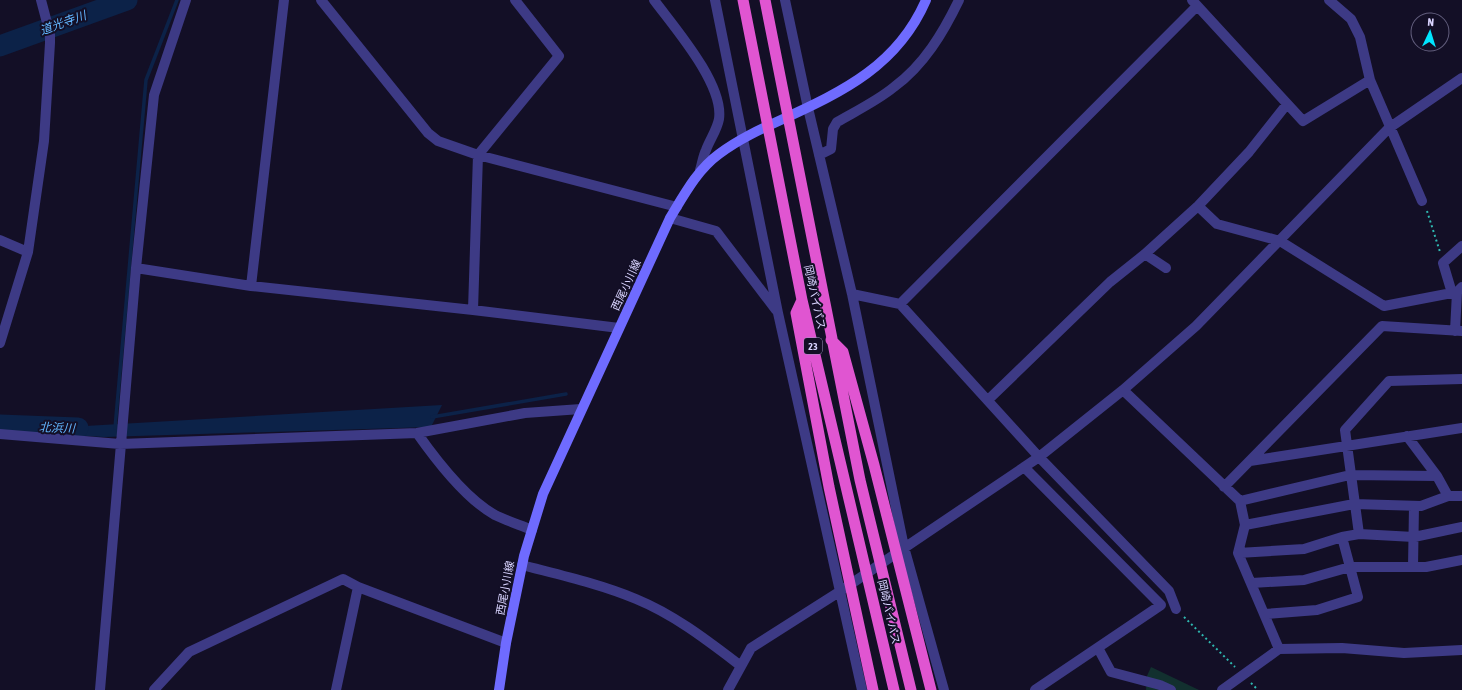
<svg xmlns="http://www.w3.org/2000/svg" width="1462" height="690" font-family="'Asap Condensed','Noto Sans JP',sans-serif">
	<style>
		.green { fill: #12302f }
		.water { fill: #0c2248 }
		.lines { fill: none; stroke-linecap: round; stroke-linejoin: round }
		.stream { stroke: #0c2248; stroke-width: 3.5 }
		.river { stroke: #0c2248; stroke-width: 21 }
		.path { stroke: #2fb8b0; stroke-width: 2; stroke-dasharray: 2 3; stroke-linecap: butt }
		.minor { stroke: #3d3a85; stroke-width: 10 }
		.secondary { stroke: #6f6bff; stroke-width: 10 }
		.trunk-bridge { stroke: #e055d1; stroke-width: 11 }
		.labels { text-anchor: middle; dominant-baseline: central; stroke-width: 4; stroke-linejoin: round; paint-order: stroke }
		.shield { fill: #130f26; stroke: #9e99be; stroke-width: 1 }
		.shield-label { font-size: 10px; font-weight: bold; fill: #d9d4ff }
		.street-label { font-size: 11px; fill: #d9d4ff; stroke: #130f26 }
		.water-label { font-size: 12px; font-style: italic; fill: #62b6ff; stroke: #130f26 }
	</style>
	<rect width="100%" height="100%" fill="#130f26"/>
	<!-- green -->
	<path class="green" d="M 1151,667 L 1199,690 L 1146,690 L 1147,676 Z"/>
	<!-- water -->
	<path class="water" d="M 442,405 L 431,427 L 104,437 L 0,431 Z"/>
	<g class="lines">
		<!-- stream -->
		<path class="stream" d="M 432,417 L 566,394
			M 115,428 L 146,80 L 177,0"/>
		<!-- river -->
		<path class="river" d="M 0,46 L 127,0
			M 0,425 L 78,428"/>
		<!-- path -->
		<path class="path" d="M 1427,211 L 1440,252
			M 1184,617 L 1235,667
			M 1251,683 L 1258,690"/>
		<!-- minor -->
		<path class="minor" d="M 321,0 L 428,133 L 438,141 L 478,155 L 677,207
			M 654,0 C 674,27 724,84 719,119 C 717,130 710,139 706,150 C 703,156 702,164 700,170
			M 715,0 L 778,313 L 862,690
			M 785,0 L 808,108 L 852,294 L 904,547 L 944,690
			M 1192,0 L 1303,121 L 1370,80
			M 1329,0 L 1351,19 L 1360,37 L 1370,80 L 1422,201
			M 819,155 L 831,149 L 833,129 L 837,122 C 856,111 877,101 894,87 C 924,65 943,33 959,0
			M 1198,206 L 1217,224 L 1280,241 L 1384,306 L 1457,292 L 1462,287
			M 670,218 L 716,231 L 776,310
			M 0,240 L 28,252
			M 1145,254 L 1166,268
			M 136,268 L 251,286 L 473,310 L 619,328
			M 251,286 L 284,0
			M 1452,293 L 1443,263 L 1462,246
			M 852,294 L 900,304 L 1039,457 L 1169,591 L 1176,609
			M 900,304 L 1197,6
			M 473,310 L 478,155 L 559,56 L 515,0
			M 1455,331 L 1457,292
			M 0,343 L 28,252 L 44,141 L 50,43 L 50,34 L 41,0
			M 1123,390 L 1240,501 L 1245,525 L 1238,553 L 1279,649 L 1222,690
			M 988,400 L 1110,282 L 1145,254 L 1198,206 L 1249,152 L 1287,104
			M 417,433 C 436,460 466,499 495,515 C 507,521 520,525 532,530
			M 0,434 L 120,444 L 417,433 L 525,413 L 581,409
			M 1250,461 L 1462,428
			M 1024,467 L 1161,605 L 1035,690
			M 1437,476 L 1448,496 L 1462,496
			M 1224,487 L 1382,326 L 1462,331
			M 1240,501 L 1350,475 L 1437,476 L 1407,436
			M 1245,525 L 1354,504 L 1421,506 L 1448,496
			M 1359,534 L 1414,537 L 1462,527
			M 1238,553 L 1304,549 L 1342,537 L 1359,534 L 1345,430 L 1389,381 L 1462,379
			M 522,565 C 560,575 600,584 636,599 C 675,615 708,641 741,666
			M 1413,567 L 1414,506
			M 1252,583 L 1304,580 L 1350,567 L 1426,567 L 1462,560
			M 1265,614 L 1317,610 L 1358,597 L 1342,537
			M 1098,648 L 1111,672 L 1160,685 L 1171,690
			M 1279,649 L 1342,648 L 1404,653 L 1462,650
			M 100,690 L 136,268 L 154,95 L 186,0
			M 154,690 L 189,652 L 343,579 L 358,587 L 506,643
			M 336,690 L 358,587
			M 728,690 L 751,648 L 839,592 L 1039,457 L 1123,390 L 1196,326 L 1389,128 L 1462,78"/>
		<!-- secondary -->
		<path class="secondary" d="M 499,690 L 506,643 L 524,556 L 543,494 L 670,218 C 684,195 697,170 719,154 C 739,139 761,129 783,119 C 844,91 898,65 926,0"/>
		<!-- trunk-bridge -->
		<path class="trunk-bridge" d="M 743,0 L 802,300 L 894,690
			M 765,0 L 860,480 L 911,690
			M 802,300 L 796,313 L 829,487 L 873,690
			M 831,340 L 843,352 L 874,465 L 931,690"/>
	</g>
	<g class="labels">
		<!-- shield labels -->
		<rect class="shield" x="804" y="338" width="18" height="16" rx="3"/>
		<g class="shield-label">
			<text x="813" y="346">23</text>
		</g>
		<!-- street labels -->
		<g class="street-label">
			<text transform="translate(626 285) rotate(-65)">西尾小川線</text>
			<text transform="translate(815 297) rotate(78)">岡崎バイパス</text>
			<text transform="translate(505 588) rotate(-79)">西尾小川線</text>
			<text transform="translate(889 612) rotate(77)">岡崎バイパス</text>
		</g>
		<!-- water labels -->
		<g class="water-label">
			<text transform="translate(63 23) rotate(-20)">道光寺川</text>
			<text transform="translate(57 428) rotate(2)">北浜川</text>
		</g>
	</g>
	<!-- north arrow -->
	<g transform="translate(1430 32) rotate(4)"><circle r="19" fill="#130f26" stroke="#625e7d"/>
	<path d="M0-3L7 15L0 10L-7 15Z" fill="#00e5ff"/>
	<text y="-6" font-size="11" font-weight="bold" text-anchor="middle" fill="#d9d4ff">N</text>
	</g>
</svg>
